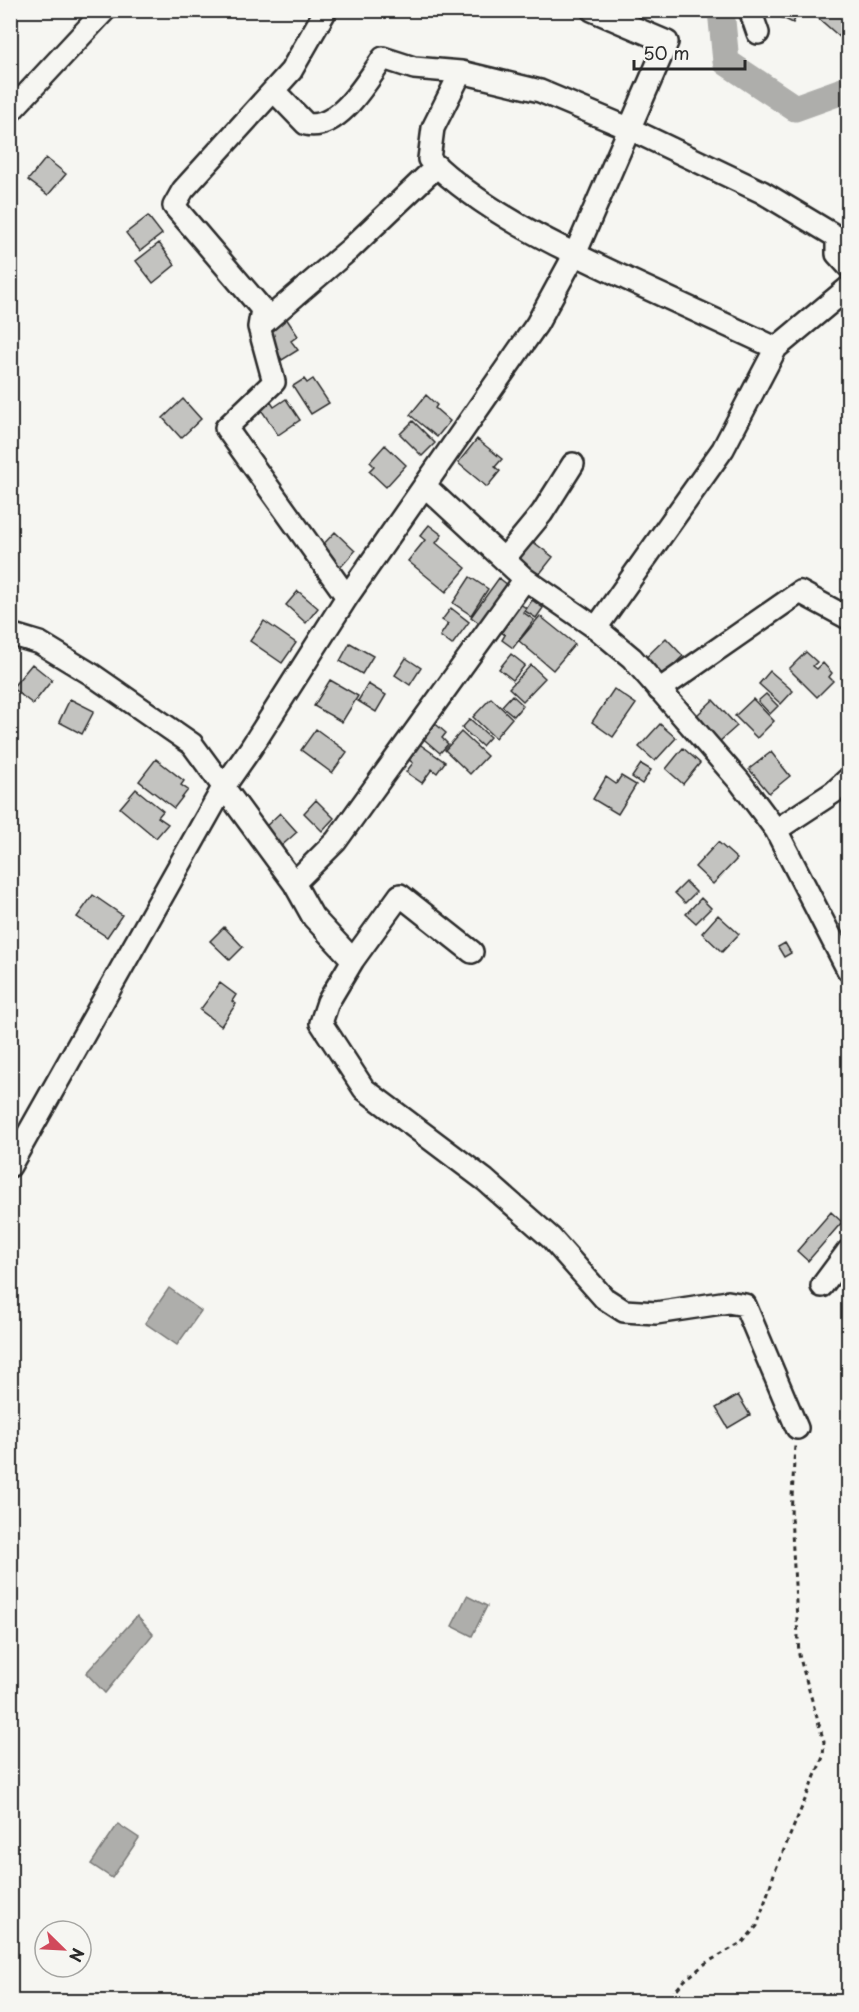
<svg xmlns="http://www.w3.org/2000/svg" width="859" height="2012" font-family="'Playpen Sans',sans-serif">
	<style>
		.water { fill: #aeaeab; stroke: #7a7a78; stroke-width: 1.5 }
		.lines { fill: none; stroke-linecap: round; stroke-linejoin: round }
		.river { stroke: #aeaeab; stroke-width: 27 }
		.building { fill: #c3c3c0; stroke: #2b2b2b; stroke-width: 1.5 }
		.minor-casing { stroke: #2b2b2b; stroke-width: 26 }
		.path { stroke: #2b2b2b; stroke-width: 3; stroke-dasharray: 4.5 4.5; stroke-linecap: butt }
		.minor { stroke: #f6f6f2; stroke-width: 21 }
	</style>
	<rect width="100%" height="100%" fill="#f6f6f2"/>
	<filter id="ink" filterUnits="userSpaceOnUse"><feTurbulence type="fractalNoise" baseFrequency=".0167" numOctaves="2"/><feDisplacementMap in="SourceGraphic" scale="12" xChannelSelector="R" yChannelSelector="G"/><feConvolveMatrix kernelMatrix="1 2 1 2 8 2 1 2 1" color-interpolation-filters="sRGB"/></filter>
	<g filter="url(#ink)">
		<!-- water -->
		<path class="water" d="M 169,1288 L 201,1311 L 177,1345 L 145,1323 Z
			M 467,1596 L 487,1606 L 472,1636 L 452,1626 Z
			M 137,1616 L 153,1634 L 105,1693 L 86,1673 Z
			M 118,1824 L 139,1838 L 112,1878 L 91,1864 Z"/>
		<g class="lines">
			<!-- river -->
			<path class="river" d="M 721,10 L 726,62 L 795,108 L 848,89"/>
		</g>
		<!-- building -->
		<path class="building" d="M 766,10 L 799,10 L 793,23 Z
			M 820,10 L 848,10 L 848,31 L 842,39 L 816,16 Z
			M 46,158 L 66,174 L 48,195 L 28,180 Z
			M 148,216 L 162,234 L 140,251 L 126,233 Z
			M 159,243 L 175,265 L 153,283 L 136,261 Z
			M 286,318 L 298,336 L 291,341 L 298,350 L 282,360 L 264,332 Z
			M 304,379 L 307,383 L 313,379 L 329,403 L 311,414 L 293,386 Z
			M 426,395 L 437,405 L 435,408 L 450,421 L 437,437 L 410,415 Z
			M 268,398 L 274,407 L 286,399 L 300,420 L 278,435 L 258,405 Z
			M 183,399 L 201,419 L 181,438 L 163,418 Z
			M 413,421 L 435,443 L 422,456 L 400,434 Z
			M 477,439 L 502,459 L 495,467 L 500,471 L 487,487 L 458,463 Z
			M 385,445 L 406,465 L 386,487 L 369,471 L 374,466 L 370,462 Z
			M 429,525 L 442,535 L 436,543 L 466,568 L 446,592 L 408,561 L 425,540 L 420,536 Z
			M 335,532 L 355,551 L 339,569 L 318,550 Z
			M 532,541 L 553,557 L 538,576 L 517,560 Z
			M 470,577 L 488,589 L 471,615 L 453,603 Z
			M 499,578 L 513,589 L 486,628 L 471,617 Z
			M 298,591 L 318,608 L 306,623 L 286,605 Z
			M 532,600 L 543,608 L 536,618 L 525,611 Z
			M 517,602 L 526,608 L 523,612 L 534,620 L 513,648 L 502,640 L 505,635 L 497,629 Z
			M 451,608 L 469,622 L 452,645 L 440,636 L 448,624 L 442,620 Z
			M 540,616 L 575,644 L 553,670 L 519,641 Z
			M 264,621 L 296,643 L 282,663 L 250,641 Z
			M 666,638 L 683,656 L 656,682 L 639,664 Z
			M 350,643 L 373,656 L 362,674 L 340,661 Z
			M 806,652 L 817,662 L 813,666 L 817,669 L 823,663 L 832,673 L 829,677 L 833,681 L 817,697 L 789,669 Z
			M 511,654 L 525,665 L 513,680 L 499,669 Z
			M 406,658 L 421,668 L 410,685 L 395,675 Z
			M 32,664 L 52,680 L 33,704 L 12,688 Z
			M 531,665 L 545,678 L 523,701 L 509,688 Z
			M 770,671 L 793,691 L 781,704 L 759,684 Z
			M 330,680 L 358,696 L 342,722 L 314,706 Z
			M 368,684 L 386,695 L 376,712 L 358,701 Z
			M 614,689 L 636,704 L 613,737 L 592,722 Z
			M 766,694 L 778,706 L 770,714 L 758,701 Z
			M 512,695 L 523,705 L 514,716 L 502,706 Z
			M 491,698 L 512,718 L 495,738 L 473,717 Z
			M 70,699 L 94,711 L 82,734 L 59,722 Z
			M 753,699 L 774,721 L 757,738 L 735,716 Z
			M 713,700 L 737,726 L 719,742 L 696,716 Z
			M 470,719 L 490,737 L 482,746 L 462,728 Z
			M 431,720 L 446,733 L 442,738 L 448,744 L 440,753 L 419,735 Z
			M 660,724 L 676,738 L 655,761 L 639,747 Z
			M 316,729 L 347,752 L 332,773 L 301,750 Z
			M 461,732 L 487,756 L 470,774 L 445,750 Z
			M 415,741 L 445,762 L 437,773 L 432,769 L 422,783 L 406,772 L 413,763 L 404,756 Z
			M 683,748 L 700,763 L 683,784 L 666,769 Z
			M 771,752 L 790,776 L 769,793 L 749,769 Z
			M 156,759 L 184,781 L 181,785 L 188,790 L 174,808 L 139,781 Z
			M 641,764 L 651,770 L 642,784 L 632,777 Z
			M 621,776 L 636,785 L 618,814 L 593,799 L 606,777 L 616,784 Z
			M 136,789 L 163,811 L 158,817 L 168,824 L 156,838 L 120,808 Z
			M 316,800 L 334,818 L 322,831 L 304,813 Z
			M 280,813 L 297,832 L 279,848 L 262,830 Z
			M 718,842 L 737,859 L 713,884 L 695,867 Z
			M 686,882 L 696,892 L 685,903 L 675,893 Z
			M 93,895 L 122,915 L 107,937 L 77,917 Z
			M 701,898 L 711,908 L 696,923 L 686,914 Z
			M 718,915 L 739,934 L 722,952 L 702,933 Z
			M 224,927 L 243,947 L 230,960 L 210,941 Z
			M 785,943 L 791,953 L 784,957 L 778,947 Z
			M 220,983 L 236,995 L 232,1001 L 236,1004 L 221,1026 L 200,1010 Z
			M 831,1212 L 842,1222 L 808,1261 L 797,1251 Z
			M 848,1316 L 848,1332 L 842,1329 Z
			M 738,1395 L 750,1415 L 728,1428 L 716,1408 Z"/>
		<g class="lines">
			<!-- minor casing -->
			<g class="minor-casing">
				<path id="minor" d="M 326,10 L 291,71 L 183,190 L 174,206 L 262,309 L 259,327 L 274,382 L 226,428 L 347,597
					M 750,10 L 758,33
					M 461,72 L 433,128 L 429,159 C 485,213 557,246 627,279 C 677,302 727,325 776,348
					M 274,91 L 306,124 C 338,132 368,80 383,58 L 414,68 L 461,72 L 540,91 L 628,128 L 762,192 L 837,237 L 837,254 L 848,266
					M 10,112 L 105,10
					M 259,327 L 350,249 L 437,166
					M 425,486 L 525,579 L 596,628 L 632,658 L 740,782 L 776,830 L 848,970
					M 504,559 L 542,513 L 573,464
					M 596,628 L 723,449 L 776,348 L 848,288
					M 10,634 L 40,643 L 91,674 L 192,744 L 294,883 L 313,917 L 353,960 L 328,1002 L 321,1023 L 364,1089 L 485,1180 L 551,1238 L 604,1298 L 624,1311 L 656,1313 L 728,1302 L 745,1305 L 797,1428
					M 659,690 L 800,592 L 848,618
					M 776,830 L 834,792 L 848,779
					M 294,883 L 336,841 L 525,579
					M 353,960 L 400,895 L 472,952
					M 10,1166 L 223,788 L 251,748 L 347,597 L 537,324 L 575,254 L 667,42 L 592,10
					M 822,1286 L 848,1251"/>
			</g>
			<!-- path -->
			<path class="path" d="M 665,2002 L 685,1980 L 706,1963 L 743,1942 L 757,1926 L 775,1871 L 823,1757 L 824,1742 L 799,1655 L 791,1515 L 795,1445"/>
			<!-- minor -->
			<use href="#minor" class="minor"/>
		</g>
	</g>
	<!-- margin -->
	<rect width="859" height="2012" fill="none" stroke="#f6f6f2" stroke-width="36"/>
	<rect x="18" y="18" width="823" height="1976" fill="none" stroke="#2b2b2b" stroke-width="2" filter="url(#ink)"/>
	<!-- north arrow -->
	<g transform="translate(63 1949) rotate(114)"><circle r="28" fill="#f6f6f2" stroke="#a5a5a2" stroke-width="1.5"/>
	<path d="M0-4.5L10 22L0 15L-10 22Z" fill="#d1495b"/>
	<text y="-9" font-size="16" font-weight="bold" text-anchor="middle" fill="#2b2b2b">N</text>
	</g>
	<!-- scale -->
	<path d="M634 60v9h111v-9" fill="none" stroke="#2b2b2b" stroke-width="3"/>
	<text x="643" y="60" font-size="18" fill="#2b2b2b" stroke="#f6f6f2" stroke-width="4.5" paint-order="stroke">50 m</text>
</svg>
